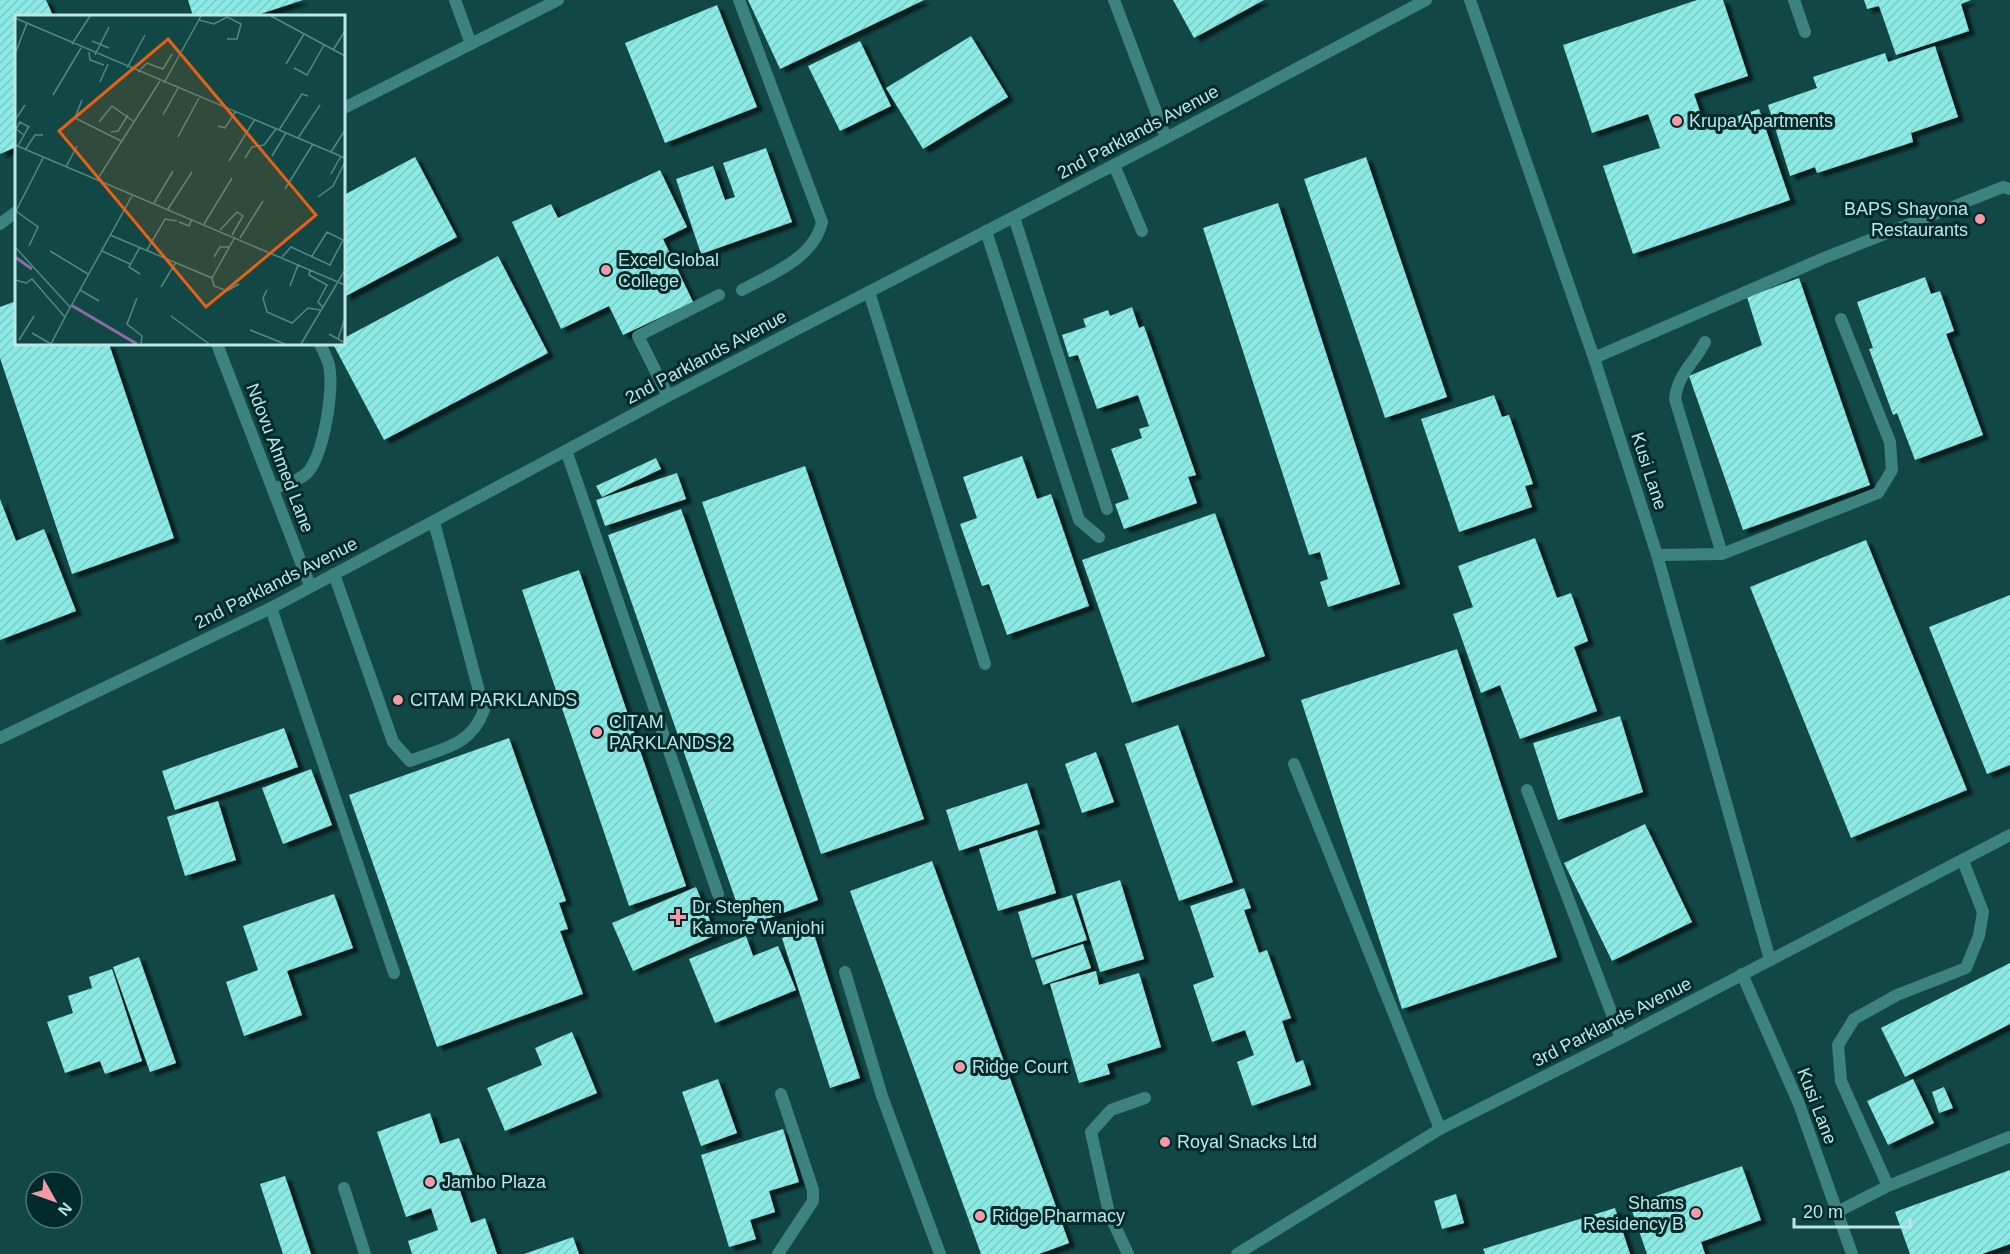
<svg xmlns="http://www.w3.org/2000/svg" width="2010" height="1254" font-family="Arial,sans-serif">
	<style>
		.building { fill: url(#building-hatch); filter: url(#shadow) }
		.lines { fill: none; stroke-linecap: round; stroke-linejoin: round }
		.service { stroke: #3c837f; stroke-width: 12 }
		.minor { stroke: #3c837f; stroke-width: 12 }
		.poi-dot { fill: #f49aa7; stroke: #002b2a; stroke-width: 2 }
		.labels { text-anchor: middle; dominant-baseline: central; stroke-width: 6; stroke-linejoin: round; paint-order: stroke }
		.poi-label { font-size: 18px; fill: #bbe7e4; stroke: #002b2a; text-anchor: start }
		.street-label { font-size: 18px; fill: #bbe7e4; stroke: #002b2a }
		.inset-river { fill: none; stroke: #8d69a5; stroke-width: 3 }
		.inset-road { fill: none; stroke: #558784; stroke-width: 1.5 }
		.view { fill: #e66017; fill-opacity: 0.15; stroke: #e66017; stroke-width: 3 }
		.inset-edge { fill: none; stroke: #bbe7e4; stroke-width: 3 }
	</style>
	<defs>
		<pattern id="building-hatch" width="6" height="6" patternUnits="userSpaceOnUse" patternTransform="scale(1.5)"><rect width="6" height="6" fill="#8beae4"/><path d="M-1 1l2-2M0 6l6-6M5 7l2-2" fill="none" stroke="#7ac9c4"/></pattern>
		<filter id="shadow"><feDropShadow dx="6" dy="4" stdDeviation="1.5" flood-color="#0009"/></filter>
	</defs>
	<rect width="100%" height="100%" fill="#114744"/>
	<!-- building -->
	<path class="building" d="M 0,0 L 46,0 L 53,16 L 16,16 L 16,147 L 0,154 Z
		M 188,0 L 303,0 L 254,16 L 193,16 Z
		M 748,0 L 924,0 L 780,69 Z
		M 1173,0 L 1264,0 L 1194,38 Z
		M 1697,0 L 1723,0 L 1748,76 L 1694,94 L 1705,127 L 1759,109 L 1790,200 L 1633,254 L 1603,166 L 1660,148 L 1648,114 L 1592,133 L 1563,45 Z
		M 1864,0 L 1971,0 L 1961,4 L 1969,31 L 1896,55 L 1879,6 L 1867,9 Z
		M 717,5 L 757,107 L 665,143 L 625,43 Z
		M 971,36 L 1008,97 L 923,149 L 886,88 Z
		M 860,41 L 891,106 L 840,131 L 808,66 Z
		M 1935,46 L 1958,117 L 1911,133 L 1913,142 L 1817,173 L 1815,167 L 1790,176 L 1768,105 L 1817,88 L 1813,77 L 1885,53 L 1888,62 Z
		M 766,148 L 792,222 L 701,254 L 676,179 L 713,166 L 725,200 L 735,197 L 723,163 Z
		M 415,157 L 457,237 L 344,297 L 344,195 Z
		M 1366,157 L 1447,397 L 1385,418 L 1304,179 Z
		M 660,170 L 687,227 L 663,239 L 693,302 L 623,335 L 609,306 L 561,329 L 512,222 L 551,204 L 558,218 Z
		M 1278,203 L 1400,584 L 1328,607 L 1320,582 L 1328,579 L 1320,552 L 1309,555 L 1203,228 Z
		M 498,256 L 548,353 L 384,440 L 333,344 L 344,344 L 344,338 Z
		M 1925,277 L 1931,294 L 1940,291 L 1954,331 L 1946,334 L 1983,435 L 1915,460 L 1897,413 L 1893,415 L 1869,349 L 1873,348 L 1857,302 Z
		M 1799,278 L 1870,485 L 1743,530 L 1689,376 L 1762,345 L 1747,297 Z
		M 16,301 L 16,344 L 109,344 L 174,538 L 72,574 L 0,358 L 0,307 Z
		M 1132,307 L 1139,328 L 1144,326 L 1196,475 L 1188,477 L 1197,503 L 1124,529 L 1115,504 L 1129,499 L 1111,449 L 1142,438 L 1139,429 L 1149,426 L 1138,395 L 1097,409 L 1078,355 L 1069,357 L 1062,335 L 1086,327 L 1083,319 L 1108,310 L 1110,316 Z
		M 1494,395 L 1502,417 L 1509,415 L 1533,484 L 1525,486 L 1532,507 L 1459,532 L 1421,419 Z
		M 1022,456 L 1037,499 L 1051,494 L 1089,606 L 1007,635 L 989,584 L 982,586 L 960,524 L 977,518 L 963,477 Z
		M 656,458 L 661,469 L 602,497 L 596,486 Z
		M 805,466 L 924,819 L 821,854 L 702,502 Z
		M 677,473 L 686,499 L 605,526 L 596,500 Z
		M 0,499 L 16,541 L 44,529 L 76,611 L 0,640 Z
		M 681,509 L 818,900 L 745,927 L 608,535 Z
		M 1215,513 L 1265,656 L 1132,703 L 1082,560 Z
		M 1535,538 L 1557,598 L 1571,593 L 1588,641 L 1574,647 L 1597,711 L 1520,739 L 1500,685 L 1481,693 L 1453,614 L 1473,607 L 1458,566 Z
		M 1866,540 L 1967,790 L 1851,838 L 1750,587 Z
		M 579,570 L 686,886 L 629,906 L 522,590 Z
		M 2010,595 L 2010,765 L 1987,774 L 1929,627 Z
		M 1457,649 L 1557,957 L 1402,1009 L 1301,700 Z
		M 1620,716 L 1643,792 L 1558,820 L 1533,743 Z
		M 1178,725 L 1233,882 L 1179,901 L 1125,744 Z
		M 284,728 L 298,767 L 175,810 L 162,771 Z
		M 509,738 L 566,901 L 559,903 L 568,929 L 560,931 L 583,994 L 437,1047 L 349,795 Z
		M 1096,752 L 1114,802 L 1082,813 L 1065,764 Z
		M 311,769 L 332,825 L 283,844 L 262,788 Z
		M 1027,783 L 1040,824 L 959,851 L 946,810 Z
		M 218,801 L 236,860 L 185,876 L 167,817 Z
		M 1645,824 L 1692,922 L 1612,961 L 1564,863 Z
		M 1037,830 L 1056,893 L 998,911 L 979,849 Z
		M 932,861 L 1069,1243 L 1039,1254 L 981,1254 L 850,891 Z
		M 1120,880 L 1144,959 L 1100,972 L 1076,894 Z
		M 696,887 L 716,935 L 633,971 L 612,923 Z
		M 1244,888 L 1251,908 L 1244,910 L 1259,953 L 1267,950 L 1291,1018 L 1282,1021 L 1296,1063 L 1303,1060 L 1311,1085 L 1252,1106 L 1237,1062 L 1254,1055 L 1245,1030 L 1212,1042 L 1193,985 L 1214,977 L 1190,906 Z
		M 334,894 L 353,948 L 287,971 L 302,1015 L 244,1036 L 226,982 L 258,970 L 243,926 Z
		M 1072,895 L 1087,940 L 1032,958 L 1018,912 Z
		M 812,928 L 860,1078 L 830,1088 L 782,938 Z
		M 746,936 L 753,956 L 778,946 L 796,990 L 715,1023 L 689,959 Z
		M 1083,944 L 1091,968 L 1043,985 L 1035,960 Z
		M 139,957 L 176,1063 L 150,1072 L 113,967 Z
		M 2010,963 L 2010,1024 L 1905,1077 L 1881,1028 Z
		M 112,969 L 142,1061 L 105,1074 L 100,1061 L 65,1073 L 47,1022 L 73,1013 L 68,996 L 92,988 L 89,977 Z
		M 1096,971 L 1099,985 L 1139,973 L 1161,1047 L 1107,1064 L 1110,1074 L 1079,1083 L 1050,984 Z
		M 572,1032 L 597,1093 L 505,1131 L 487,1088 L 542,1065 L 535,1048 Z
		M 718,1079 L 737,1133 L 701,1146 L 682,1092 Z
		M 1913,1079 L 1934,1123 L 1888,1145 L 1867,1101 Z
		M 1944,1087 L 1953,1108 L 1939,1113 L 1932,1092 Z
		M 430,1113 L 440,1144 L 459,1138 L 474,1179 L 458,1185 L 471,1223 L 485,1218 L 497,1254 L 412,1254 L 408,1241 L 438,1230 L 431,1208 L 406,1217 L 377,1132 Z
		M 783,1129 L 799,1182 L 769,1191 L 775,1212 L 750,1220 L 756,1239 L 729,1247 L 701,1155 Z
		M 1742,1166 L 1761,1220 L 1701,1242 L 1705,1254 L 1647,1254 L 1630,1205 Z
		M 2010,1170 L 2010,1244 L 1982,1254 L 1910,1254 L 1895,1212 Z
		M 285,1176 L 311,1254 L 283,1254 L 260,1184 Z
		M 1456,1194 L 1464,1223 L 1442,1229 L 1434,1201 Z
		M 1615,1208 L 1630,1254 L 1485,1254 L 1483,1249 Z
		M 573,1237 L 579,1254 L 524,1254 Z"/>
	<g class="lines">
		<!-- service -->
		<path class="service" d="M 739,0 L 822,222 C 814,258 773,273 742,290
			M 1794,0 L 1805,32
			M 1114,165 L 1142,231
			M 1014,217 L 1107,509
			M 0,224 L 16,212
			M 986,231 L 1079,520 L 1099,537
			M 869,292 L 985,664
			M 1705,342 C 1693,365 1678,373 1675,399 L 1722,554
			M 1594,358 L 1824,258 L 2003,187 L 2010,189
			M 567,453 L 718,894
			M 273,489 C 284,484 298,482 307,473 C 324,455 334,390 329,365 C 327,358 323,350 320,344
			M 1657,555 L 1722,554 L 1878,493 L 1892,470 L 1890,442 L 1841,319
			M 334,574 L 393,742 L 410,761 C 443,748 471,746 484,710 L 434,522
			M 271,608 L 394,973
			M 1294,764 L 1440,1129
			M 1527,790 L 1621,1038
			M 845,972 L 882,1096 L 940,1254
			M 1888,1186 L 1841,1081 L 1838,1045 L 1854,1019 L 1897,995 L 1966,968 L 1979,936 L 1983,912 L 1963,861
			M 344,1188 L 365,1254
			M 1837,1212 L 1888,1186 L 2009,1137
			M 778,1254 L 813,1201 L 813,1190 L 781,1094
			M 1128,1254 L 1109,1213 L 1091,1132 L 1111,1110 L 1145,1098"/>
		<!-- minor -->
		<path class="minor" d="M 455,0 L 471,44
			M 1114,0 L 1166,138
			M 1470,0 L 1594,358 L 1657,555 L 1770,960
			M 344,108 L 558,0
			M 217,344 L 310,586
			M 668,396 L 638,336 L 719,295
			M 0,738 L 271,608 L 668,396 L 1166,138 L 1426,0
			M 1742,974 L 1799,1104 L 1852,1254
			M 1237,1254 L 1440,1129 L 1621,1038 L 2010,835"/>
	</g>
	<!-- markers -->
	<g class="poi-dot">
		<circle cx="1677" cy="121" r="6"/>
		<circle cx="1980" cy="219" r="6"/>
		<circle cx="606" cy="270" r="6"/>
		<circle cx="398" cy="700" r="6"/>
		<circle cx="597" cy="732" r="6"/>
		<path d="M675 908h6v6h6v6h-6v6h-6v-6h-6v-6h6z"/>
		<circle cx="960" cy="1067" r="6"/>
		<circle cx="1165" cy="1142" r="6"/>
		<circle cx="430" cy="1182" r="6"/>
		<circle cx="1696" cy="1213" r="6"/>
		<circle cx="980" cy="1216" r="6"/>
	</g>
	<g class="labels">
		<!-- poi labels -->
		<g class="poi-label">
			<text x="1689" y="121">Krupa Apartments</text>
			<text x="1968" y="209" text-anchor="end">BAPS Shayona<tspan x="1968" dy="21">Restaurants</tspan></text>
			<text x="618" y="260">Excel Global<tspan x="618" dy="21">College</tspan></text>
			<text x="410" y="700">CITAM PARKLANDS</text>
			<text x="609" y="722">CITAM<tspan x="609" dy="21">PARKLANDS 2</tspan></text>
			<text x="692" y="907">Dr.Stephen<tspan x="692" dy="21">Kamore Wanjohi</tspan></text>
			<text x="972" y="1067">Ridge Court</text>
			<text x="1177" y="1142">Royal Snacks Ltd</text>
			<text x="442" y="1182">Jambo Plaza</text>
			<text x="1684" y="1203" text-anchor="end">Shams<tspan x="1684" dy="21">Residency B</tspan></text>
			<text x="992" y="1216">Ridge Pharmacy</text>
		</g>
		<!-- street labels -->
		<g class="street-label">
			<text transform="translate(1138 132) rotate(-28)">2nd Parklands Avenue</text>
			<text transform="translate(706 357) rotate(-28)">2nd Parklands Avenue</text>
			<text transform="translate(280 458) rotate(69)">Ndovu Ahmed Lane</text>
			<text transform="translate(1649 471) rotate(72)">Kusi Lane</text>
			<text transform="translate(276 583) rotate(-27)">2nd Parklands Avenue</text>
			<text transform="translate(1612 1022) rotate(-27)">3rd Parklands Avenue</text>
			<text transform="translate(1817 1106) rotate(69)">Kusi Lane</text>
		</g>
	</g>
	<!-- overview -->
	<g transform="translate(15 15)">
		<rect width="330" height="330" fill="#114744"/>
		<path class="inset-river" d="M 0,242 L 17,254M 56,290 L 122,329"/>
		<path class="inset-road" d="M 256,1 L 330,41M 0,3 L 330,143M 184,5 L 199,9 L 212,2 L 226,9 L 222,24 L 212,24M 77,26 L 94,33M 57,29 L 75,1M 318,35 L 330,16M 74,37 L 75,45 L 89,50M 0,39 L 12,8M 80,40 L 94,12M 271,49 L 289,19M 112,53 L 130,20M 279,53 L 292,60 L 309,30M 123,57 L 132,48 L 148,54 L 157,39M 85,67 L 93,49M 149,68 L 186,1M 38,80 L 66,33M 67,85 L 60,103 L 106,126M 148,100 L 163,73M 0,105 L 10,90M 84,107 L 97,91 L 118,106M 203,111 L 210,113 L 221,96M 264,115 L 287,79 L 293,81M 96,117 L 103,116 L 113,100M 163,122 L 184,83M 283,123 L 305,90M 0,130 L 330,270M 3,131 L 13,113 L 14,112 L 5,107 L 1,114 L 9,120M 10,135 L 20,120 L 28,120M 316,137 L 330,115M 257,141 L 271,118M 230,143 L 237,132 L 249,130 L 261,114M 214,146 L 240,104M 51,152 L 62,131M 316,159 L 326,141M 82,165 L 145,66M 270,174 L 298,129M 303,182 L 318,171 L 330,147M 139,188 L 158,156M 153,194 L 177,157M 164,207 L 174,211 L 177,204M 189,209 L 217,163M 205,215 L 222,197 L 228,201 L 217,220M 95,220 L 197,263M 225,223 L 248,186M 14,231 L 23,212 L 1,196 L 28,143M 0,232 L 55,292M 125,232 L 114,252 L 125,259M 132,235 L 150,204 L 162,206M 35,236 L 73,259M 87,236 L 115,249M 199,242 L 205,232 L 214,232M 267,242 L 276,232 L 315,250 L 328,225 L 312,217 L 297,241M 295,255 L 294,260 L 312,270 L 303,287 L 308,292M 197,263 L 220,222M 197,263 L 199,271 L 212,276 L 224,269M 0,265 L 11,268 L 17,264 L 50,302 L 36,329M 275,271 L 283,250M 146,272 L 161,247M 65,275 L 84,286M 252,275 L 248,283 L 252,297 L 277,308 L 293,293 L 305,295M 122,283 L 112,309 L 127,321 L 126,329M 156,301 L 194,329M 50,302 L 118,179M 235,315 L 270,329M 17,318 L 36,329M 314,319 L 330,328M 323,324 L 330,303M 4,325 L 19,301M 286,329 L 330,255"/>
		<path class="view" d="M 153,24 L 301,200 L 191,292 L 44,116 Z"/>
		<rect width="330" height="330" class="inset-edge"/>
	</g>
	<!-- north arrow -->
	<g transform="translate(54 1200) rotate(130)"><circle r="28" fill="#002b2a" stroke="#4b7674" stroke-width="1.5"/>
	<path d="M0-4.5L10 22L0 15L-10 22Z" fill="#f49aa7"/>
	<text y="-9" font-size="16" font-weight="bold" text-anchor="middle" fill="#bbe7e4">N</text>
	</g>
	<!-- scale -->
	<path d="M1794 1218v9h116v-9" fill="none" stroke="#bbe7e4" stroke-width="3"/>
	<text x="1803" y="1218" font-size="18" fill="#bbe7e4" stroke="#002b2a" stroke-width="4.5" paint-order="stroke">20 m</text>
</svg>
